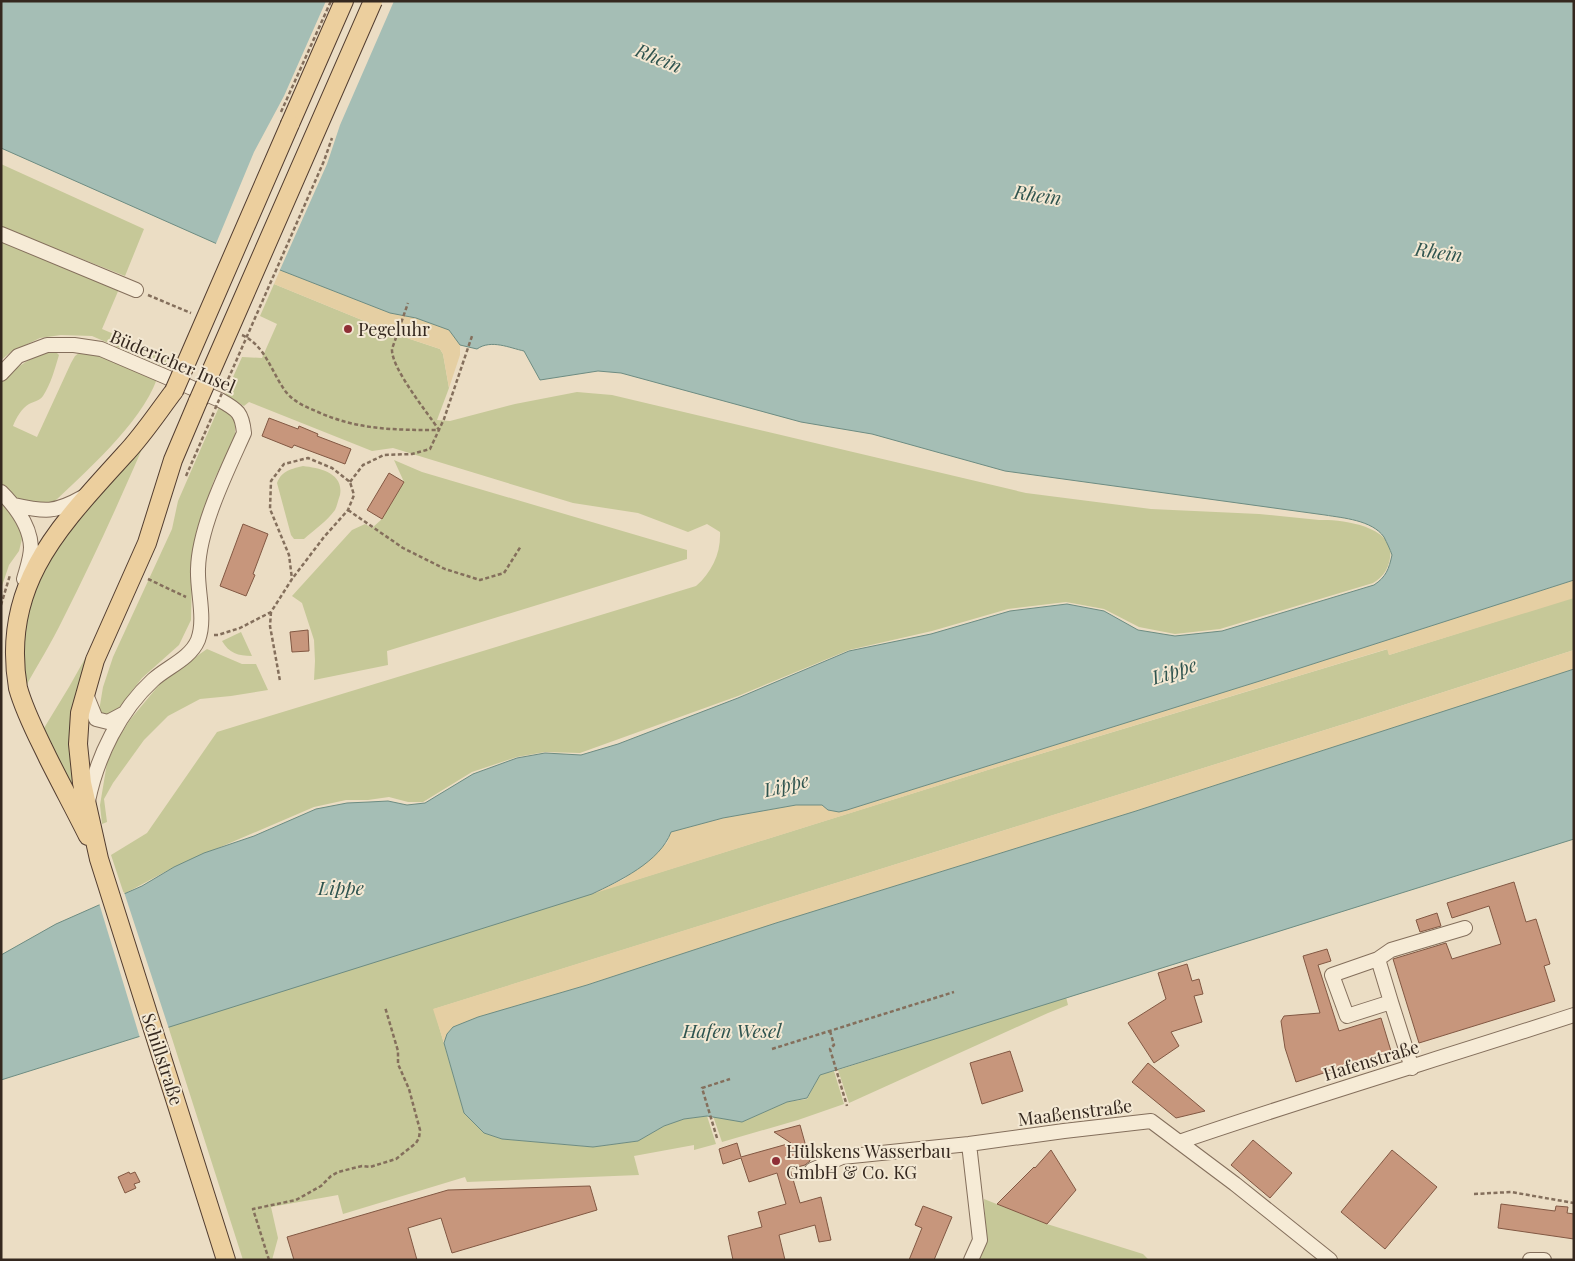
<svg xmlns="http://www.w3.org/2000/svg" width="1575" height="1261" font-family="'Playfair Display',serif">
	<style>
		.green { fill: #c6c898 }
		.sand { fill: #e5cfa3 }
		.water { fill: #a5beb5; stroke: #6d8c82 }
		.pier { fill: #ebddc4 }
		.building { fill: #c7967c; stroke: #825843 }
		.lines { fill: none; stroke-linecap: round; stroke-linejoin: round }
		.minor-casing { stroke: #846f5c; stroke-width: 16 }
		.major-casing { stroke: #523d30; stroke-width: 20 }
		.path { stroke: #846f5c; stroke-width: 2.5; stroke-dasharray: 4 2.5; stroke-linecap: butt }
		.minor { stroke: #f6ebd6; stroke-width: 14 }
		.major { stroke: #eccf9e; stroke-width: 18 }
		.major-bridge-casing { stroke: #523d30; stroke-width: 20; stroke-linecap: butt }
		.path-bridge { stroke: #846f5c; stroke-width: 2.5; stroke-dasharray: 4 2.5; stroke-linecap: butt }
		.major-bridge { stroke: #eccf9e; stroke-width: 18 }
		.poi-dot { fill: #8f2f36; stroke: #f3e8d3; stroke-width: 2 }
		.labels { text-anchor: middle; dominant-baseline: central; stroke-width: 4; stroke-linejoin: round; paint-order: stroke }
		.poi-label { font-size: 18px; fill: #35281f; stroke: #f3e8d3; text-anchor: start }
		.street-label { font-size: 18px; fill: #35281f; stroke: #f3e8d3 }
		.water-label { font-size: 19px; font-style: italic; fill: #2f544f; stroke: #f3e8d3 }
	</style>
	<rect width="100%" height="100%" fill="#ebddc4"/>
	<!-- green -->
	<path class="green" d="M 1,164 L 144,229 L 125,276 L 1,227 Z
		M 1,241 L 119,289 L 102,329 L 168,357 L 164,367 L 92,336 L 61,335 L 40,338 L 11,352 L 1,360 Z
		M 274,284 L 401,336 L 440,349 L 443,354 L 449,388 L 437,420 L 450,421 L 515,404 L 577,392 L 612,395 L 1026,493 L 1151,509 L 1259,514 L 1319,520 C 1341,519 1396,526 1390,558 C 1388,570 1383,577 1373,583 L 1220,629 L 1175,634 L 1139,627 L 1104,609 L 1066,602 L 1008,609 L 932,631 L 849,650 L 738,696 L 580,753 L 545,752 L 517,757 L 472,772 L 423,802 L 408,802 L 389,797 L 368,800 L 346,800 L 314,807 L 174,867 L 124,894 L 111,855 L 147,833 L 217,732 L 696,586 C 712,572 721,553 720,532 L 707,524 L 688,532 L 638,513 L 573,503 L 393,448 L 372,451 L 249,402 L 244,406 L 225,395 L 242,357 L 262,358 L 277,324 L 260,316 Z
		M 54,350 L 59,355 C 55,368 51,384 43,396 C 39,401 35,401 29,404 C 22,408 16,418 13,426 L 37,437 L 71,363 L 75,356 L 83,350 L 96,353 L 157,379 C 140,425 86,471 51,505 C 29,502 14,504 1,483 L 1,382 C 17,366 32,356 54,350 Z
		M 219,407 L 231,414 L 235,421 L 235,437 L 214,480 L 197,529 L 192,572 L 191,620 L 179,645 L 142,678 L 115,713 C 109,716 105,715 99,711 L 103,687 L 113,657 L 172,529 L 178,501 Z
		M 152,426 C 124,491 95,556 63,619 C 52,642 38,664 26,686 L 18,651 L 31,581 Z
		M 394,460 L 422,472 L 687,550 L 687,559 L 387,651 L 388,665 L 314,680 L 315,661 L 314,640 L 302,603 L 292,596 L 352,530 L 365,524 L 372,528 L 382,519 L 404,482 Z
		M 303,466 C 320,468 344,473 340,495 C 338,500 337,506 335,510 C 327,521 314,530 304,539 L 294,539 L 291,535 L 277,483 C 282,470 292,469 303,466 Z
		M 1,503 L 9,512 L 23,535 L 19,551 L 9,565 L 1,589 Z
		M 1574,597 L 1574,650 L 1360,719 L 434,1009 L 464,1113 L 484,1133 L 502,1139 L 593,1147 L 638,1141 L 664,1126 L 684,1119 L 707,1116 L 716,1144 L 694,1150 L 694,1145 L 634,1156 L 639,1175 L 467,1182 L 465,1177 L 343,1214 L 338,1195 L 271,1207 L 278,1238 L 272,1260 L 243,1260 L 168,1026 L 1010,763 L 1388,649 L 1389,655 Z
		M 241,632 L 252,656 C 238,656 229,653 222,641 Z
		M 96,639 L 79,804 L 41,733 L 69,687 Z
		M 207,649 L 242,664 L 256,664 L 268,690 L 231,696 L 200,699 L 168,716 L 144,740 L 113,783 L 104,799 L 107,822 L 102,824 L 100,805 L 107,763 L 118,739 L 129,721 L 159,685 L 177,670 Z
		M 1066,997 L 1068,1005 L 1048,1013 L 849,1103 L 838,1070 Z
		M 834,1071 L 844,1104 L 798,1120 L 722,1142 L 713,1116 L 742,1122 L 787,1102 L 807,1099 L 820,1075 Z
		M 984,1199 L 1047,1224 L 1143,1254 L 1149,1260 L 978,1260 L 986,1240 Z"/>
	<!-- sand -->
	<path class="sand" d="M 280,270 L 390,313 L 416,318 L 449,330 L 460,345 L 460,355 L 449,388 L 443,354 L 440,349 L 401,336 L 274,284 Z
		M 1574,580 L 1574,598 L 1389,655 L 1387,649 L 1010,763 L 592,894 L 624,879 L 667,843 L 671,832 L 723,818 L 796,805 L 822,805 L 828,810 L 839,812 L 847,810 L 1263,680 Z
		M 1574,650 L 1574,669 L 1136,811 L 776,923 L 587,985 L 478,1017 L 453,1027 L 447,1034 L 444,1043 L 433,1009 L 1360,719 Z"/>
	<!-- water -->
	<path class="water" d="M 1,1 L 1574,1 L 1574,580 L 1263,680 L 847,810 L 839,812 L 828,810 L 822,805 L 796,805 L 723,818 L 671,832 C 660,862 619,881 592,894 L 1,1080 L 1,955 L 56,924 L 142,886 L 174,867 L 204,853 L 254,836 L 316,809 L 347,803 L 369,802 L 388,801 L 407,805 L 425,803 L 473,774 L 517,758 L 545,753 L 581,755 L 618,744 L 738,698 L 849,651 L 931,634 L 1010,611 L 1067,604 L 1104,611 L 1138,630 L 1175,636 L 1222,631 L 1374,585 C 1386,577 1389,569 1392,555 C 1390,549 1387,543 1384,537 C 1372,520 1343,518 1325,515 L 1005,471 L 872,434 L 801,422 L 621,373 L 598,371 L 540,380 L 524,351 C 510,348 491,339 477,349 L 460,345 L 449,330 L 416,318 L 390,313 L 280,270 L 215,243 L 1,148 Z
		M 1574,669 L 1574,839 L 820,1075 L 807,1098 L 787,1102 L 742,1122 L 707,1116 L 684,1119 L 664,1126 L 638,1141 L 593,1147 L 502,1139 L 484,1133 L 464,1113 L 444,1043 L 447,1034 L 453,1027 L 478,1017 L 587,985 L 776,923 L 1136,811 Z"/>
	<!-- pier -->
	<path class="pier" d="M 326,1 L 394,1 L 340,125 L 327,164 L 279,272 L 215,246 L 254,152 L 284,96 Z
		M 124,892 L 169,1029 L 140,1038 L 99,903 Z"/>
	<!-- building -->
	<path class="building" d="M 269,418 L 298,429 L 299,426 L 318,434 L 317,436 L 351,449 L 345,464 L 294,445 L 292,448 L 262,436 Z
		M 389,473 L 404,482 L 382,519 L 367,510 Z
		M 243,524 L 268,534 L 253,574 L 255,575 L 246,596 L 220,586 Z
		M 308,630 L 309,651 L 292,652 L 290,632 Z
		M 1514,882 L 1526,922 L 1536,919 L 1550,964 L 1544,966 L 1555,1001 L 1419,1043 L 1393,959 L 1446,943 L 1452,959 L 1501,944 L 1489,906 L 1452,918 L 1447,903 Z
		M 1437,913 L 1441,926 L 1420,932 L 1416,920 Z
		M 1327,949 L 1331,961 L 1318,965 L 1339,1031 L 1381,1018 L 1391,1051 L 1296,1082 L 1285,1048 L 1281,1021 L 1284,1016 L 1320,1013 L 1303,956 Z
		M 1187,964 L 1192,981 L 1199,979 L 1203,994 L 1194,996 L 1202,1022 L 1171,1032 L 1179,1046 L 1154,1063 L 1128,1023 L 1166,999 L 1158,973 Z
		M 1010,1051 L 1023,1091 L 982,1104 L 970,1063 Z
		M 1148,1063 L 1205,1111 L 1176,1118 L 1132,1082 Z
		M 800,1125 L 810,1161 L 805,1165 L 790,1169 L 800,1203 L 821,1197 L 831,1240 L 819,1242 L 815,1225 L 779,1235 L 785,1260 L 733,1260 L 728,1236 L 762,1227 L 758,1212 L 786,1204 L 777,1173 L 749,1182 L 741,1158 L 723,1164 L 719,1149 L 737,1143 L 741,1157 L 791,1143 L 774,1132 Z
		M 1253,1140 L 1292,1173 L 1270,1198 L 1231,1165 Z
		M 1051,1150 L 1076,1190 L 1047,1224 L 997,1204 L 1034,1167 L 1035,1168 Z
		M 1392,1150 L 1437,1187 L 1385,1249 L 1341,1212 Z
		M 129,1172 L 130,1174 L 135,1172 L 140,1182 L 134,1184 L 136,1188 L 125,1193 L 118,1177 Z
		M 590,1186 L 597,1210 L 452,1253 L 441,1218 L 408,1228 L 417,1260 L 294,1260 L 287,1237 L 448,1190 Z
		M 1501,1204 L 1555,1211 L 1556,1206 L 1568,1207 L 1567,1213 L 1574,1214 L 1574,1239 L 1498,1228 Z
		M 923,1206 L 952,1217 L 934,1260 L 909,1260 L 922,1228 L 915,1225 Z"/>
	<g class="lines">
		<!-- minor casing -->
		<g class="minor-casing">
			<path id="minor" d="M 1,234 L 136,290
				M 1,374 L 18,356 L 47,345 L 74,345 L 101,349 L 220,400 C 238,410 242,413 244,433 C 227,471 199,527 198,569 C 197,591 206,619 198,640 C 190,659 167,667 153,680 C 120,710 97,757 88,801
				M 1,492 C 15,506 30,526 31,547 C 31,558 27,568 24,579
				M 14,505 C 45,512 55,513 83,497
				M 85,692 L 96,719 L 108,722 L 123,714
				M 1378,959 L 1391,950 L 1465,928
				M 1391,1002 L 1378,959 L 1332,975 L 1347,1016 L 1391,1002 L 1412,1068
				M 1179,1142 C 1310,1097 1442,1058 1574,1015
				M 969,1144 L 980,1240 L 971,1260
				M 812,1170 L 842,1157 L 969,1144 L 1064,1131 L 1151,1121 L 1235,1184 L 1330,1260
				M 1530,1260 L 1544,1260"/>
		</g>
		<!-- major casing -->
		<g class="major-casing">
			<path id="major" d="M 290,124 L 344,1
				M 198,401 L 173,460 L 147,543 L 95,660 L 80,713 L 78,744 L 82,783 L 99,859 L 226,1260
				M 88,836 C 75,810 61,784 48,758 C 37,735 25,713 18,688 C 0,583 62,524 125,454 C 143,435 158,412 174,391"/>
		</g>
		<!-- path -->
		<path class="path" d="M 148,295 L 191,313
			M 242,335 C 266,346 271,372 286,392 C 294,402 306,407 318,412 C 358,430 395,430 439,430 C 427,412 391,368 392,349 L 408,303
			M 186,476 L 214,412
			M 350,482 L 363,465 L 384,455 L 412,454 L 430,449 L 444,419 L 472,336
			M 348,510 L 403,548 L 445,569 L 480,580 L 504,573 L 521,546
			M 148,579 L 186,597
			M 1,605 L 10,575
			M 271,612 L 270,626 L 280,681
			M 214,635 L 218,635 L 240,628 L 271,612 L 292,579 L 324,537 L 348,510 L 354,495 L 350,482 L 332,468 L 308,458 L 284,464 L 271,481 L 270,509 L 289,555 L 292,579
			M 830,1031 L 834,1045 L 830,1049 L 847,1106
			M 772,1049 L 954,992
			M 717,1138 L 702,1088 L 730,1079
			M 1474,1194 L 1511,1192 L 1574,1203
			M 269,1260 L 253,1209 L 296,1200 L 321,1186 L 331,1176 L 338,1172 L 362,1166 L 370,1167 L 396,1159 L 416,1143 L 419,1138 L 420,1130 L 409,1089 L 398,1064 L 398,1051 L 385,1007"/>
		<!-- minor -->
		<use href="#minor" class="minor"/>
		<!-- major -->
		<use href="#major" class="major"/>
		<!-- major-bridge casing -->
		<g class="major-bridge-casing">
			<path id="major-bridge" d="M 174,391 L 290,124
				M 198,401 L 373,1"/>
		</g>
		<!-- path-bridge -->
		<path class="path-bridge" d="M 281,112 L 331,1
			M 215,409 L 324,161 L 332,138"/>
		<!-- major-bridge -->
		<use href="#major-bridge" class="major-bridge"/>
	</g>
	<!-- markers -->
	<g class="poi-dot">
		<circle cx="348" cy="329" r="5"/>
		<circle cx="776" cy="1161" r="5"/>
	</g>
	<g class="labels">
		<!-- poi labels -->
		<g class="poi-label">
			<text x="358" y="329">Pegeluhr</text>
			<text x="786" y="1151">Hülskens Wasserbau<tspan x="786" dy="21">GmbH &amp; Co. KG</tspan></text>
		</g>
		<!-- street labels -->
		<g class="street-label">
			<text transform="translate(173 361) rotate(23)">Büdericher Insel</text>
			<text transform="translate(163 1059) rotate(72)">Schillstraße</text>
			<text transform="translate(1371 1060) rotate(-17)">Hafenstraße</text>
			<text transform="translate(1075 1112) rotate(-7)">Maaßenstraße</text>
		</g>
		<!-- water labels -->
		<g class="water-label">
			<text transform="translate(659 57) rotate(22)">Rhein</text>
			<text transform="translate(1038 194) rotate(8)">Rhein</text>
			<text transform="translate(1439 251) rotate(8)">Rhein</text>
			<text transform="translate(1174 670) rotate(-18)">Lippe</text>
			<text transform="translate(786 784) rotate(-14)">Lippe</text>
			<text x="341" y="887">Lippe</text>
			<text x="732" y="1030">Hafen Wesel</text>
		</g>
	</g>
	<!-- border -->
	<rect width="1575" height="1261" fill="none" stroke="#35281f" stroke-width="5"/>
</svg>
